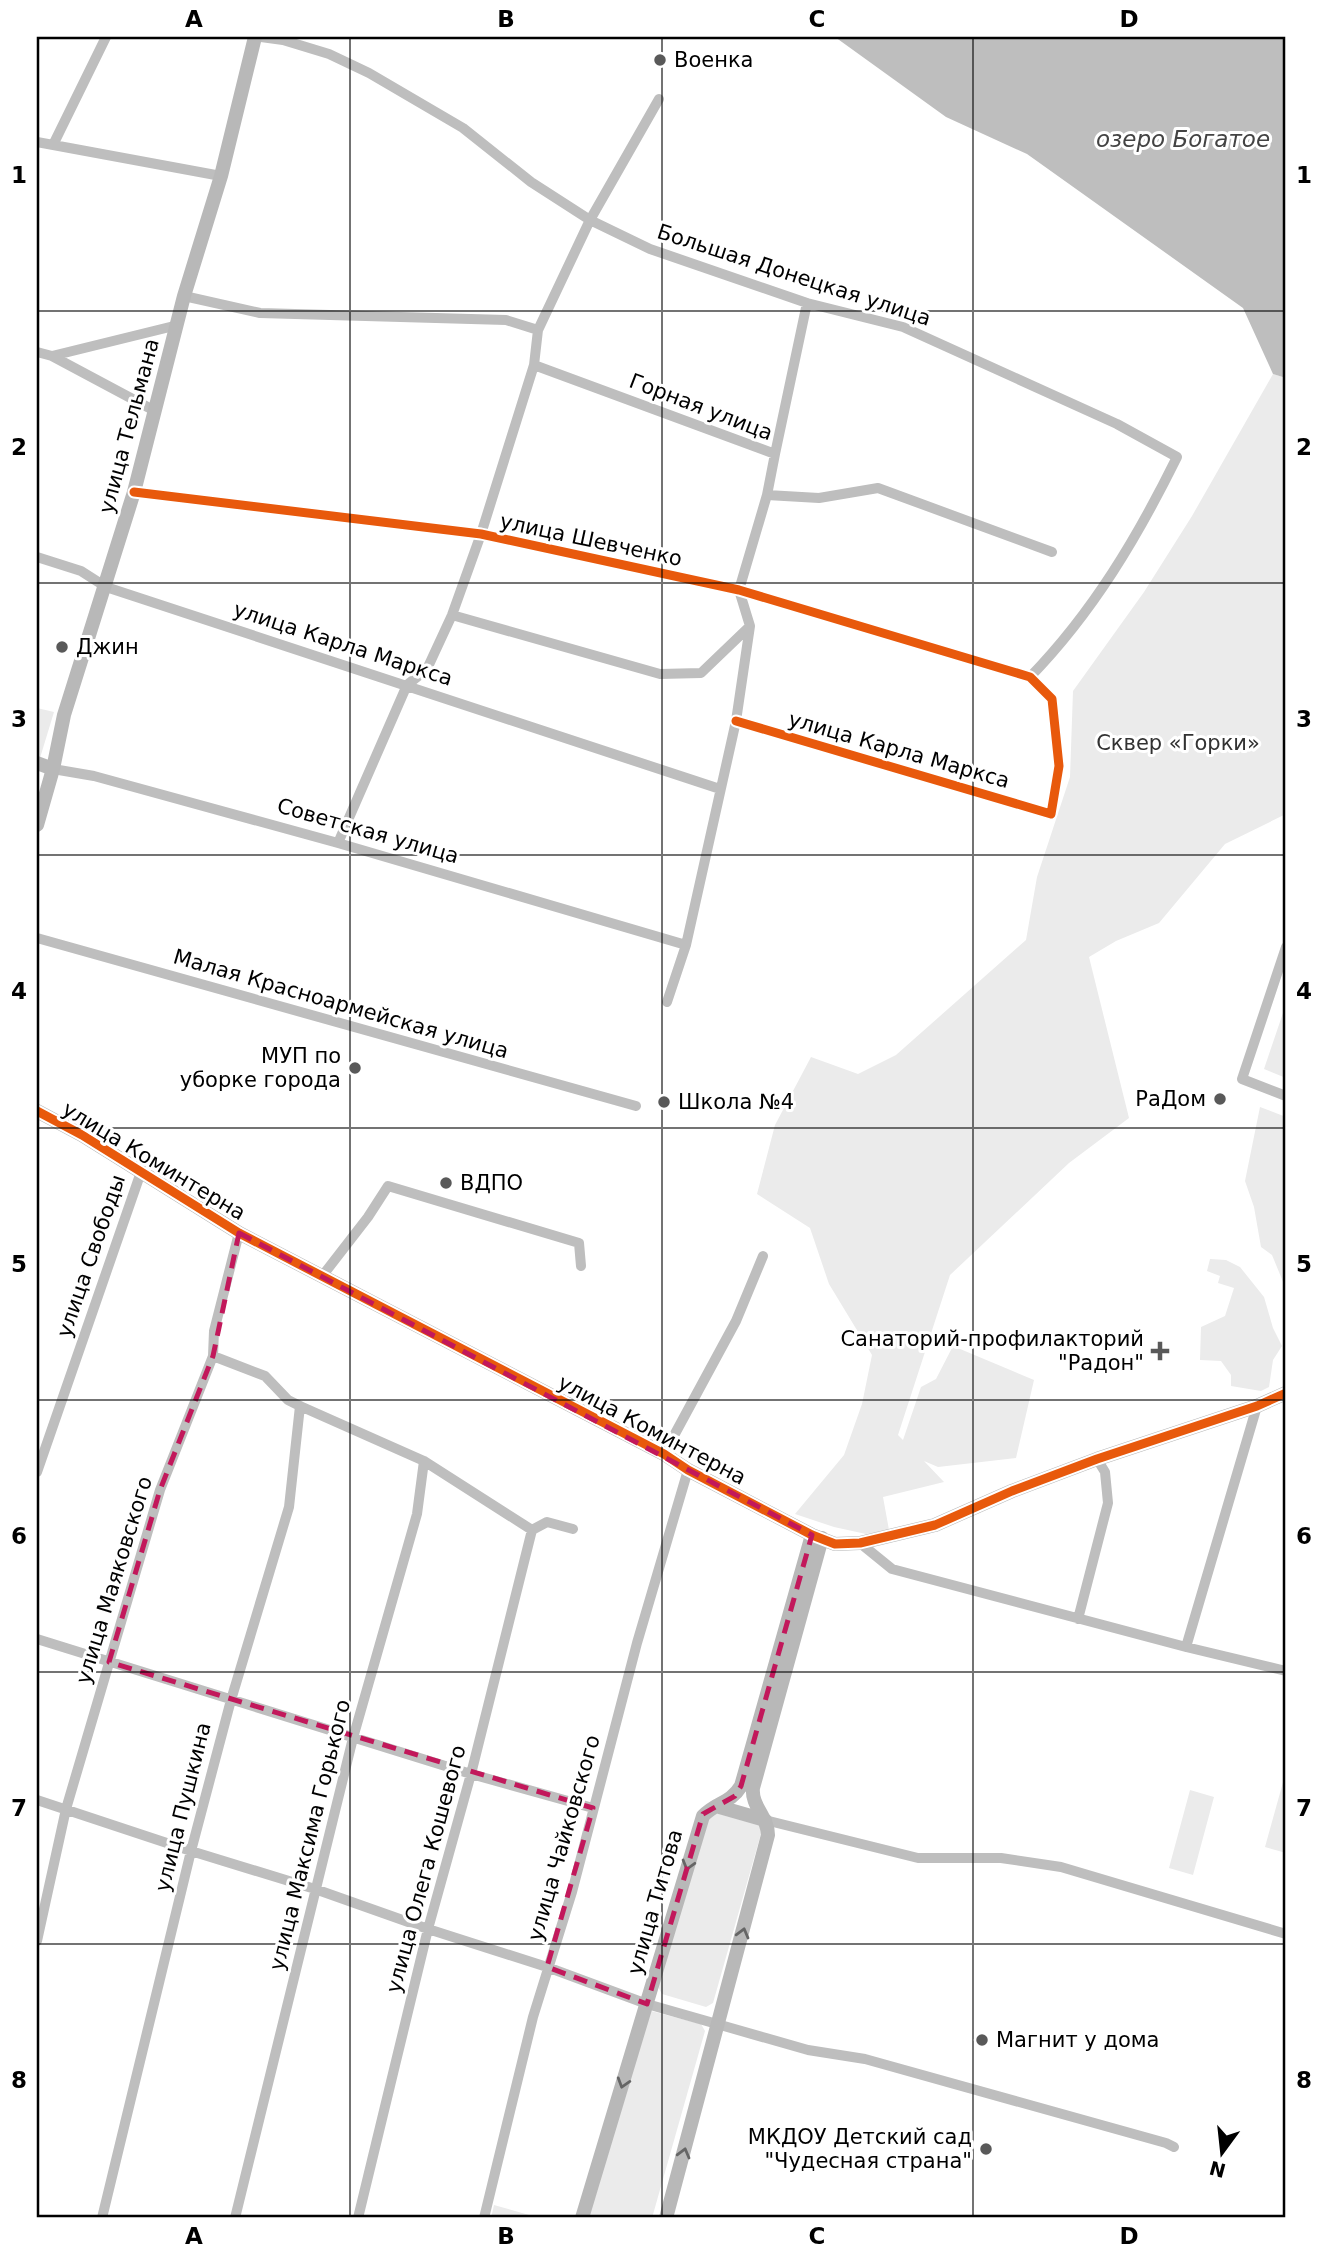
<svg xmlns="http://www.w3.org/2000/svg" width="1323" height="2255" font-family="'DejaVu Sans',sans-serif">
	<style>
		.green { fill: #ebebeb }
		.water { fill: #bebebe }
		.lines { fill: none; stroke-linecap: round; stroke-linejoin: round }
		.street { stroke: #bebebe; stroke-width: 10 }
		.secondary { stroke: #b8b8b8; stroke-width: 14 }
		.cycleway-casing { stroke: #fff; stroke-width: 13 }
		.cycleway { stroke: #e8590c; stroke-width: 9 }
		.oneway { stroke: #656565 }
		.marked { fill: none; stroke: #c2185b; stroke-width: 5; stroke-dasharray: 14 9; stroke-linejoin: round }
		.grid { fill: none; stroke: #000; stroke-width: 2; stroke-opacity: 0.55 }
		.poi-dot { fill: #595959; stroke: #fff; stroke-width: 2.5 }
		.labels { text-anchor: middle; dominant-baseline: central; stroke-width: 6; stroke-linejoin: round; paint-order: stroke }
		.poi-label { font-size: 21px; fill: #000; stroke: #fff; text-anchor: start }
		.street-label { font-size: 21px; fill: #000; stroke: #fff }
		.park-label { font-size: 21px; fill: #323232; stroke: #fff }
		.water-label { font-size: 23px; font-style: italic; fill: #434343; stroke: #fff }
		.neatline { fill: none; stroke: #000; stroke-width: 2.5 }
		.grid-label { font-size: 23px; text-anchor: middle; font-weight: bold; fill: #000 }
	</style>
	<rect width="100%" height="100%" fill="#fff"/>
	<!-- green -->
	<path class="green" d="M 1273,374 L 1286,378 L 1286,814 L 1225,844 L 1159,923 L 1116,941 L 1089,957 L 1129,1118 L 1069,1163 L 950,1275 L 898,1435 L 903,1440 L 921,1387 L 936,1379 L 953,1346 L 1034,1380 L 1016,1458 L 938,1467 L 924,1461 L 944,1482 L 883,1497 L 889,1530 L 866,1534 L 834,1527 L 795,1514 L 844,1455 L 862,1404 L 872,1355 L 829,1284 L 810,1228 L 757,1194 L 775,1125 L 811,1057 L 858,1074 L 896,1055 L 1026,940 L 1037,877 L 1070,777 L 1073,691 L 1144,592 L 1192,516 Z
		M 37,708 L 54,712 L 40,758 L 37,757 Z
		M 1286,1004 L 1286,1078 L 1264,1069 Z
		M 1260,1107 L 1286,1117 L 1286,1289 L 1272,1255 L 1261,1247 L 1254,1207 L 1245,1181 Z
		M 1210,1259 L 1226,1260 L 1240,1267 L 1264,1297 L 1273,1328 L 1282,1346 L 1273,1360 L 1269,1387 L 1261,1391 L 1231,1386 L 1231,1375 L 1221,1361 L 1200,1360 L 1201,1327 L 1225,1316 L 1234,1288 L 1218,1283 L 1220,1276 L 1207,1271 Z
		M 1285,1775 L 1286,1775 L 1286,1853 L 1265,1847 Z
		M 1190,1790 L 1214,1797 L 1193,1875 L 1169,1868 Z
		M 712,1813 L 758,1818 L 762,1830 L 713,2003 L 706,2007 L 662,1994 L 657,1985 L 707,1821 Z
		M 651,2011 L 701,2024 L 705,2031 L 652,2218 L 587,2218 Z
		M 494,2205 L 529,2215 L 528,2218 L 491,2218 Z"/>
	<!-- water -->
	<path class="water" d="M 835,37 L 1286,37 L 1286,378 L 1273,374 L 1243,308 L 1027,154 L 946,117 Z"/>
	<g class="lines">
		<!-- street -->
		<path class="street" d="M 261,37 L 283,40 L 329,54 L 369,73 L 463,128 L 531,182 L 590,220 L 650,249 L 807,303 L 903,327 L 1117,424 L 1177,457 C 1137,538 1093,612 1030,677
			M 37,142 L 221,176
			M 53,145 L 106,37
			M 184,296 L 260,313 L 506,320 L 538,330 L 534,365 L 775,454 L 767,495 L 819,498 L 878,488 L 1052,552
			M 538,330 L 590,220 L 659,99
			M 37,352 L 52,356 L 155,411
			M 52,356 L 178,325
			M 775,454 L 807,303
			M 134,492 L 481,534 L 739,590 L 1030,677 L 1052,699 L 1059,766 L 1051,814 L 736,721
			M 37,557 L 81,571 L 106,587 L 720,789
			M 452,615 L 660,674 L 701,673 L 750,626
			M 53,769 L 94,776 L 338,843 L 686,945
			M 338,843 L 407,685 L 427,669 L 452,615 L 481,534 L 534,365
			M 37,938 L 636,1106
			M 1286,947 L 1242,1079 L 1286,1096
			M 667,1002 L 686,945 L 736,721 L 750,626 L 739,590 L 767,495
			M 323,1275 L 368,1217 L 388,1186 L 579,1243 L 581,1266
			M 213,1356 L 265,1376 L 288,1400 L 300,1406 L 424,1461 L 532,1530 L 547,1522 L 573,1529
			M 664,1454 L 736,1321 L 763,1256
			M 37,1472 L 141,1172
			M 860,1543 L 892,1569 L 1186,1647 L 1286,1671
			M 1078,1619 L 1108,1503 L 1105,1472 L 1097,1459
			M 37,1639 L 471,1774 L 593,1808
			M 1186,1647 L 1257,1406
			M 37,1800 L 191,1851 L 315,1889 L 428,1929 L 547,1967 L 647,2004 L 808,2050 L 865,2059 L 1166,2143 L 1174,2147
			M 765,1820 L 918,1858 L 1001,1858 L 1061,1867 L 1286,1934
			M 37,1941 L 66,1809 L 160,1490 L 213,1356 L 214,1331 L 239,1233
			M 102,2218 L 191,1851 L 231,1700 L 289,1507 L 300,1406
			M 235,2218 L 353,1738 L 417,1514 L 424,1461
			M 358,2218 L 428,1929 L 471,1774 L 532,1530
			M 484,2218 L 533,2017 L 572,1892 L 637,1643 L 688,1470"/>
		<!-- secondary -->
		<path class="secondary" d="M 37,763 L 53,769
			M 37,825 L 53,769 L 64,715 L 134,492 L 184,296 L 221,176 L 255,37
			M 37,1111 L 82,1135 L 239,1233 L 664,1454 L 688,1470 L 812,1535 L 835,1544 L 860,1543 L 935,1525 L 1012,1491 L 1097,1459 L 1257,1406 L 1286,1393
			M 716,1806 L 765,1820
			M 582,2218 L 703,1816 C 716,1802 730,1804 741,1786 L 812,1535
			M 666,2218 L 768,1835 C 768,1817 751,1806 753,1788 L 822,1538"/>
		<!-- cycleway casing -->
		<g class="cycleway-casing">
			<path id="cycleway" d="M 134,492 L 481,534 L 739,590 L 1030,677 L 1052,699 L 1059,766 L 1051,814 L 736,721
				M 37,1111 L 82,1135 L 239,1233 L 664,1454 L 688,1470 L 812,1535 L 835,1544 L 860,1543 L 935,1525 L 1012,1491 L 1097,1459 L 1257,1406 L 1286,1393"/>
		</g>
		<!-- cycleway -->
		<use href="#cycleway" class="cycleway"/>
	</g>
	<!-- one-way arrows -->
	<defs><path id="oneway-chevron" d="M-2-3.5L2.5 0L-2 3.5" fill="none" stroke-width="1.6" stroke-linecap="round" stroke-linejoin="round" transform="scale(1.75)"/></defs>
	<g class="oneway">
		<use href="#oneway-chevron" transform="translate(688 1865) rotate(106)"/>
		<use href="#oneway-chevron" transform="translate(743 1933) rotate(-75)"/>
		<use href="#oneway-chevron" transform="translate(623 2083) rotate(107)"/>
		<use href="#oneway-chevron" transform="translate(684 2153) rotate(-75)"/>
	</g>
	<!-- marked area -->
	<path class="marked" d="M 239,1233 L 812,1535 L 741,1786 L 735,1796 L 703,1814 L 647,2004 L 547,1967 L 593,1808 L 109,1662 L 160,1490 L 213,1356 Z"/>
	<!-- grid -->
	<path class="grid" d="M 350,37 L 350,2218M 662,37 L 662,2218M 973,37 L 973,2218M 37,311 L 1286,311M 37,583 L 1286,583M 37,855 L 1286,855M 37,1128 L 1286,1128M 37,1400 L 1286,1400M 37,1672 L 1286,1672M 37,1944 L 1286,1944"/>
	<!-- markers -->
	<g class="poi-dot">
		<circle cx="660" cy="60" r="7"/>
		<circle cx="62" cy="647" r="7"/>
		<circle cx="355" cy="1068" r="7"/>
		<circle cx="1220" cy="1099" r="7"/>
		<circle cx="664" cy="1102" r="7"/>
		<circle cx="446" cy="1183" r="7"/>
		<path d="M1156.5 1340.5h7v7h7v7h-7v7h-7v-7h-7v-7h7z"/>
		<circle cx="982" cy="2040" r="7"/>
		<circle cx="986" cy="2149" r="7"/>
	</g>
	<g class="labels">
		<!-- poi labels -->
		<g class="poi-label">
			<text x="674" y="60">Военка</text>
			<text x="76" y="647">Джин</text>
			<text x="341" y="1056" text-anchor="end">МУП по<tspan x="341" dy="24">уборке города</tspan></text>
			<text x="1206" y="1099" text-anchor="end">РаДом</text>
			<text x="678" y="1102">Школа №4</text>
			<text x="460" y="1183">ВДПО</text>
			<text x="1144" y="1339" text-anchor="end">Санаторий-профилакторий<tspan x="1144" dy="24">"Радон"</tspan></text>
			<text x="996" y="2040">Магнит у дома</text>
			<text x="972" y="2137" text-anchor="end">МКДОУ Детский сад<tspan x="972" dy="24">"Чудесная страна"</tspan></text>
		</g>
		<!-- street labels -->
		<g class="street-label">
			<text transform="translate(794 275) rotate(18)">Большая Донецкая улица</text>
			<text transform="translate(701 407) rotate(21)">Горная улица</text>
			<text transform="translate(129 426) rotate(-75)">улица Тельмана</text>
			<text transform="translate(591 540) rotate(12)">улица Шевченко</text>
			<text transform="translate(343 644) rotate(18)">улица Карла Маркса</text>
			<text transform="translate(899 750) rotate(16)">улица Карла Маркса</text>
			<text transform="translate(368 831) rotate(16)">Советская улица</text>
			<text transform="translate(341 1004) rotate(16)">Малая Красноармейская улица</text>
			<text transform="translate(154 1161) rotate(31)">улица Коминтерна</text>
			<text transform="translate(91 1256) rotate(-71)">улица Свободы</text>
			<text transform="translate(652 1430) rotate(28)">улица Коминтерна</text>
			<text transform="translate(114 1580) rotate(-73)">улица Маяковского</text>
			<text transform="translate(183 1807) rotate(-76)">улица Пушкина</text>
			<text transform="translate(310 1835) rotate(-76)">улица Максима Горького</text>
			<text transform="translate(564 1838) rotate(-74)">улица Чайковского</text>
			<text transform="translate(426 1869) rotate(-75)">улица Олега Кошевого</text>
			<text transform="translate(655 1902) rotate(-74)">улица Титова</text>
		</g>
		<!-- park labels -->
		<g class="park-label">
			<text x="1178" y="743">Сквер «Горки»</text>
		</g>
		<!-- water labels -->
		<g class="water-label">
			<text x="1183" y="139">озеро Богатое</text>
		</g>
	</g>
	<!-- border -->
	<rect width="1323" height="2255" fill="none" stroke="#ffffff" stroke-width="77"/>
	<!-- north arrow -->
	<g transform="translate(1222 2153) rotate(195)" stroke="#ffffff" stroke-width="5" paint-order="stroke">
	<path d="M0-5L12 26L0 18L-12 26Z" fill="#000000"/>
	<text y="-10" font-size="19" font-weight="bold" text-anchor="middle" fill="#000000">N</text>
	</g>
	<rect x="38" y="38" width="1246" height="2178" class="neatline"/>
	<g class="grid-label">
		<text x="194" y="27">A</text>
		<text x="506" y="27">B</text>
		<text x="817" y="27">C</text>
		<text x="1129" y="27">D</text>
		<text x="19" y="183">1</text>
		<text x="1304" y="183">1</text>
		<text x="19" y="455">2</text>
		<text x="1304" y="455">2</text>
		<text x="19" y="727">3</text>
		<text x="1304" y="727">3</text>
		<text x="19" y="999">4</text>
		<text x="1304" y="999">4</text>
		<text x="19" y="1272">5</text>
		<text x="1304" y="1272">5</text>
		<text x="19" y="1544">6</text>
		<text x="1304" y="1544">6</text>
		<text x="19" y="1816">7</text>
		<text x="1304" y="1816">7</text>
		<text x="19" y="2088">8</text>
		<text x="1304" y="2088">8</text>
		<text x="194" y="2244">A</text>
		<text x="506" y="2244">B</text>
		<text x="817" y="2244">C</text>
		<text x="1129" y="2244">D</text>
	</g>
</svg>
